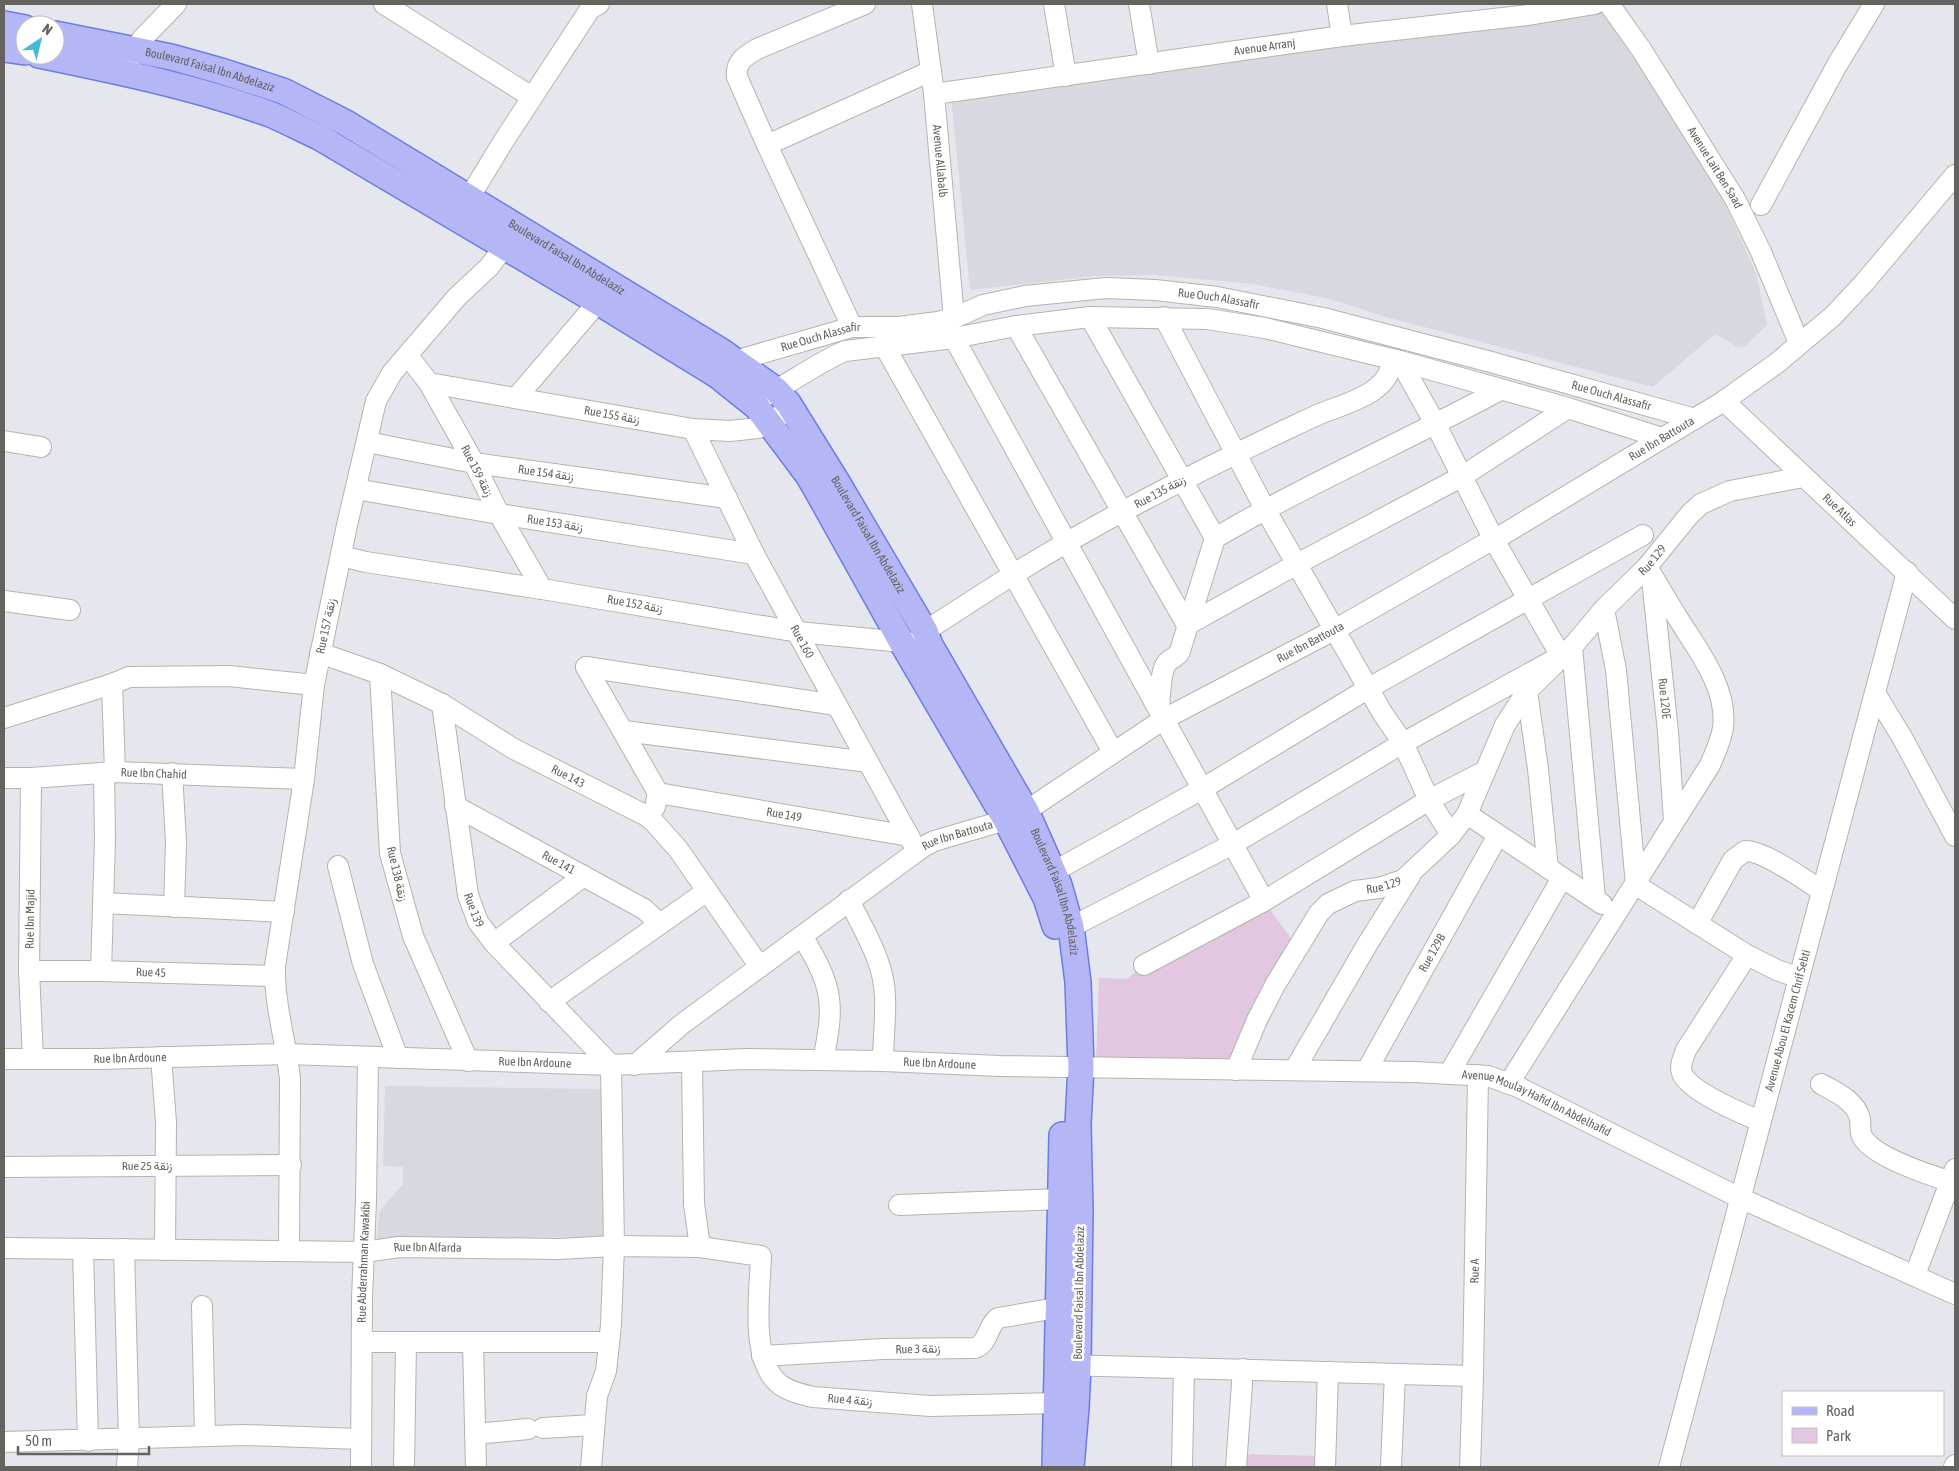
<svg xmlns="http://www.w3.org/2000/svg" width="1959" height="1471" font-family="'Asap Condensed',Vazirmatn,sans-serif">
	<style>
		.education { fill: #d8d8e1 }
		.green { fill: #e3c6df }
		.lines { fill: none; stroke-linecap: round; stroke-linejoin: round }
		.minor-casing { stroke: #b4b3af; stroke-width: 22 }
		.major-casing { stroke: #6c7de2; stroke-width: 28 }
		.minor { stroke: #fff; stroke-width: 20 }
		.major { stroke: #b4b6f6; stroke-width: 25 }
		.labels { text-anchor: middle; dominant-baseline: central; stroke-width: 5; stroke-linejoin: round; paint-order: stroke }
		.street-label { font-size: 12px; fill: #65635e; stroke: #fff }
	</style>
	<rect width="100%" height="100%" fill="#e6e7ee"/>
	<!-- education -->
	<path class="education" d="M 1599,7 L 1712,174 L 1756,273 L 1767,325 L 1744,347 L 1737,347 L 1715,334 L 1653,387 L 1386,317 L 1330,299 L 1253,284 L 1156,275 L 1096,276 L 970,290 L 951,96 Z
		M 385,1086 L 604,1089 L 604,1237 L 377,1239 L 379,1212 L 403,1184 L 403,1167 L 383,1166 Z"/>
	<!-- green -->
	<path class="green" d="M 1264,901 L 1298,948 L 1236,1070 L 1096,1060 L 1099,978 L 1127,979 L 1144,965 Z
		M 1241,1454 L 1321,1456 L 1320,1467 L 1241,1467 Z"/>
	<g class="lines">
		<!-- minor casing -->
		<g class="minor-casing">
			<g id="minor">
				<path d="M 384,4 L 532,97"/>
				<path id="s1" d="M 922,4 L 934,94 L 954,318"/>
				<path d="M 1054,4 L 1066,76"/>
				<path d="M 1139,4 L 1149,64"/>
				<path d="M 1337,4 L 1342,36"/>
				<path id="s2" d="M 1609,4 L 1641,49 L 1735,199 L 1761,252 L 1799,343"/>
				<path d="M 129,61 L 142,39 L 176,4"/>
				<path id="s3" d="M 934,94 L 1342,36 L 1528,15 L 1595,4"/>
				<path d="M 767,145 L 931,71"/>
				<path d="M 1761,205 L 1837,65 L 1874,4"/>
				<path d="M 458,209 L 469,198 L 503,142 L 590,9 L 599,4"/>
				<path d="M 1090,317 L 1215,538 L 1180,651 C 1177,658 1170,658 1166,664 C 1160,674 1160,698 1159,709"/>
				<path d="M 1164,317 L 1265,509 L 1383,714 L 1403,743 L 1429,800 L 1451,835"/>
				<path d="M 1016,326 L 1187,625 L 1297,564 L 1461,477 L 1568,408"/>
				<path d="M 852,327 L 767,145 L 737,77 C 735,62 745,56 757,49 L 865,4"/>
				<path d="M 954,338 L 1264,901"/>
				<path d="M 884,345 L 1113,752"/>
				<path d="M 408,356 L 429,383 L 474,463 L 499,514 L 542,589"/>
				<path id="s4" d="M 735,361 L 852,327 L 899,327 L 938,322 L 954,318 L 983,305 L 1025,296 L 1106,288 L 1155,290 L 1217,297 L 1323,318 L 1491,362 L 1695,419"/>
				<path d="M 429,383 L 693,429 L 730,431 L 758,428 L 791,409"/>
				<path d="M 765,396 C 792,382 817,363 845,351 L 954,338 L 1016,326 L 1090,317 L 1207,319 L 1265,328 L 1400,361 L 1568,408 L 1662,438"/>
				<path d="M 516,398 L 598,302"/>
				<path id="s5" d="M 1724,401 L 1955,619"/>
				<path id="s6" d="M 693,429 L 754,554 L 917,851"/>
				<path d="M 4,441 L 41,447"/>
				<path d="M 367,442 L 474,463 L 727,498"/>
				<path d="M 356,489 L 499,514 L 754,554"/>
				<path d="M 1215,538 C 1307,484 1406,441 1500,390"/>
				<path d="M 341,556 L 366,562 L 542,589 L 798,632 L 913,643"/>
				<path id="s7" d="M 1652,579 L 1668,732 L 1674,821"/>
				<path d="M 4,601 L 70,610"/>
				<path d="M 1604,609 L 1616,670 L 1636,885 L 1747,955 L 1686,1050 C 1684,1057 1679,1065 1682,1073 C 1688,1091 1743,1114 1760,1121"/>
				<path d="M 925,631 C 954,613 982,594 1011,576 C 1097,522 1189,476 1281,432 C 1294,426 1308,419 1322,413 C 1347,403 1391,393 1392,359"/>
				<path d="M 1572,647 L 1595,898"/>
				<path id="s8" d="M 320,653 L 380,674 L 442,704 L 514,749 L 645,815 L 653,821 L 678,849 L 760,967"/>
				<path d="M 586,667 L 836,705"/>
				<path d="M 586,667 L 658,793 L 655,807"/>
				<path d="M 380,674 L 390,853 L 413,936 L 468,1061"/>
				<path d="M 112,684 L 115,772"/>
				<path d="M 1527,691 L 1538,769 L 1548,868"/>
				<path d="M 1875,693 L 1903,739 L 1955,836"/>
				<path id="s9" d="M 442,704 L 468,895 L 478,922 L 494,943 L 611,1065 L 614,1246 L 611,1325 L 606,1371 L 597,1396 L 591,1467"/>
				<path d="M 4,718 L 112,684 L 129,677 L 229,676 L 314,685"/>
				<path d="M 624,731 L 868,762"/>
				<path d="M 172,773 L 176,842 L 174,907"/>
				<path id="s10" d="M 4,778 L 31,778 L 115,772 L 304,779"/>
				<path d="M 31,778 L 29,971 L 33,1059"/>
				<path id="s11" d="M 658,793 L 909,836"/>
				<path id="s12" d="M 455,806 L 644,909 L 659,923"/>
				<path d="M 1467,814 L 1602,904"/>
				<path d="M 338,866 L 363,964 L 398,1058"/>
				<path d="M 1053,872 L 1202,789 L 1369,688 L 1643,535"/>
				<path d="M 849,900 C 864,931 885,963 885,998 C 886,1019 883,1040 883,1061"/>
				<path d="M 103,903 L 284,912"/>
				<path d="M 1697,924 L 1733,860 L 1745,851 C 1763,850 1805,880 1822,891"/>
				<path d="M 1071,927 L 1233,844 L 1403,743 L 1561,656 L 1494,540 L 1436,425 L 1400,361"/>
				<path d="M 802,936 C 833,986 835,1004 823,1060"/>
				<path d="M 494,943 L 584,876"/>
				<path d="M 1747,955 L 1777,970 L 1799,978"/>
				<path d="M 1144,965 L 1264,901 L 1429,800 L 1485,771"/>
				<path id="s13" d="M 29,971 L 101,971 L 275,976"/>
				<path d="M 101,971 L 105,839 L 104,773"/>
				<path d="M 549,1002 L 707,891"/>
				<path d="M 161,1057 L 166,1122 L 165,1250"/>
				<path id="s14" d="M 4,1059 L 99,1059 L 287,1054 L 611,1065 L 745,1059 L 883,1061 L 1000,1066 L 1414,1072 L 1488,1076 L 1518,1087 L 1740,1198 L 1955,1294"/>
				<path d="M 692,1062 L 694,1204 L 700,1247"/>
				<path id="s15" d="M 635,1065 L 682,1024 L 923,847 L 934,841 L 1006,820 L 1026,811 L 1164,719 L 1336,629 L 1483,545 L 1494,540 L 1724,401 L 1777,363 L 1833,316 L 1864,283 L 1955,175"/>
				<path d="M 1295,1069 L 1368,943 L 1410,876"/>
				<path id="s16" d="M 1236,1070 L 1257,1020 L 1275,985 L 1319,913 L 1328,904 L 1355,891 L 1379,888 L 1403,880 L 1451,835 L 1467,814 L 1505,725 L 1527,691 L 1572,647 L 1604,609 L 1647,567 L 1690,514 L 1701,504 L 1730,491 L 1803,477"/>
				<path id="s17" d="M 1367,1070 L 1498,835"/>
				<path d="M 1449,1074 L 1562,878"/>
				<path d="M 1509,1083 L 1710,765 C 1715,753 1721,741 1723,728 C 1728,690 1700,653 1681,623 C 1669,604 1658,585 1647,567"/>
				<path d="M 1821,1084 C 1836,1092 1856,1101 1860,1119 C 1861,1126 1859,1132 1863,1138 C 1876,1158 1932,1176 1955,1183"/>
				<path d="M 4,1167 L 291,1165"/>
				<path d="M 899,1205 L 1061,1199"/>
				<path id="s18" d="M 4,1248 L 364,1252 L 399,1247 L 558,1249 L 614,1246 L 700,1247 L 761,1256 C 760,1291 750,1356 777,1382 C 786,1391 801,1394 813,1397 L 930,1406 L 1056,1403"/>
				<path d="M 83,1249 L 88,1441"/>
				<path d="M 124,1249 L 129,1440 L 127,1467"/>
				<path d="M 289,1251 L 290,1079 C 286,1041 274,1004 275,966 L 304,779 L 314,685 L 347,525 L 376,401 L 392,373 L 457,297 L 489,267 L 505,246"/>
				<path d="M 1915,1275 L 1955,1169"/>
				<path d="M 202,1306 L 205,1435"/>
				<path d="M 362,1342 L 608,1342"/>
				<path d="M 473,1343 L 476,1467"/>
				<path d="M 762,1356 L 883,1349 L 975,1348 C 989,1343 987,1326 998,1318 L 1057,1308"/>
				<path d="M 1063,1365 L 1473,1376"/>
				<path d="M 543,1428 L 593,1425"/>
				<path d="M 475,1434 L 528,1429"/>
				<path d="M 4,1442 L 245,1435 L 360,1439"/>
				<path id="s19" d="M 361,1467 L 362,1299 L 366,1200 L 368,1058"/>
				<path d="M 404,1467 L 406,1342"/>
				<path d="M 1182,1467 L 1184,1368"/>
				<path d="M 1236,1467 L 1243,1369"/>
				<path d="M 1325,1467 L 1328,1372"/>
				<path d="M 1391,1467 L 1395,1374"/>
				<path id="s20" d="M 1470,1467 L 1473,1376 L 1478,1075"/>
				<path id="s21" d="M 1669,1467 L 1907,572"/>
				<path d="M 1954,1467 L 1955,1465"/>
			</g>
		</g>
		<!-- major casing -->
		<g class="major-casing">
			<g id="major">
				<path d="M 4,24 L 25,28"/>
				<path id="s22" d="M 55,34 L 171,57 L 221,71 L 283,91 L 346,123 L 721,351 L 776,390 L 788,403 L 837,482 L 925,631 L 930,645 L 1026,811 L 1059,885 L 1071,927 L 1078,982 L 1081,1067 L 1078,1124 L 1080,1210 L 1078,1366 L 1076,1408 L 1071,1467"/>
				<path d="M 4,49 L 25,52"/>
				<path d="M 39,55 C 117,71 195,87 270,114 C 286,121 302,129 319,137 L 598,302 L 717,375 L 757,407 L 808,475 L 819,494 L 901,641 L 1006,820 L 1046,898 L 1055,926"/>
				<path d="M 1055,1467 L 1062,1135"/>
			</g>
		</g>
		<!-- minor -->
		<use href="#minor" class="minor"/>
		<!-- major -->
		<use href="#major" class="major"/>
	</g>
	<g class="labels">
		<!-- street labels -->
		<g class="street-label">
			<text stroke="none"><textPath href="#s3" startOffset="334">Avenue Arranj</textPath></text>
			<text stroke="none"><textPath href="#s22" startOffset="159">Boulevard Faisal Ibn Abdelaziz</textPath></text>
			<text stroke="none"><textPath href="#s1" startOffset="158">Avenue Allabalb</textPath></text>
			<text stroke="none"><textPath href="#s2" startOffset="195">Avenue Lait Ben Saad</textPath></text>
			<text stroke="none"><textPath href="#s22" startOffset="564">Boulevard Faisal Ibn Abdelaziz</textPath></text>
			<text stroke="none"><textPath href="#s4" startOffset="494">Rue Ouch Alassafir</textPath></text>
			<text stroke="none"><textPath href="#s4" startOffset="89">Rue Ouch Alassafir</textPath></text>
			<text stroke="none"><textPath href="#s4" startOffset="899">Rue Ouch Alassafir</textPath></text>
			<text transform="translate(612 415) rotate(10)">Rue 155 زنقة</text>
			<text stroke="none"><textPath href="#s15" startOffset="1208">Rue Ibn Battouta</textPath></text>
			<text transform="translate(477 471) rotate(63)">Rue 159 زنقة</text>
			<text transform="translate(546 473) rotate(8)">Rue 154 زنقة</text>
			<text transform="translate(1160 492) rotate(-28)">Rue 135 زنقة</text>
			<text stroke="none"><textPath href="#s5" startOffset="159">Rue Atlas</textPath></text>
			<text transform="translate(555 523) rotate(9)">Rue 153 زنقة</text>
			<text stroke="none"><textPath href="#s22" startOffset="984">Boulevard Faisal Ibn Abdelaziz</textPath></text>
			<text stroke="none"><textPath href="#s16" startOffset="681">Rue 129</textPath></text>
			<text transform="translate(635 604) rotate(10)">Rue 152 زنقة</text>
			<text transform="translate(326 626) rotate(-78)">Rue 157 زنقة</text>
			<text stroke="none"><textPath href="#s6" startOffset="239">Rue 160</textPath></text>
			<text stroke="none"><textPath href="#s15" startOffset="802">Rue Ibn Battouta</textPath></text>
			<text stroke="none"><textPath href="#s7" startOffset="120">Rue 120E</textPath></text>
			<text stroke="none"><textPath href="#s10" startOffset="150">Rue Ibn Chahid</textPath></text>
			<text stroke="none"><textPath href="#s8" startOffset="278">Rue 143</textPath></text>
			<text stroke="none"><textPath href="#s11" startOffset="128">Rue 149</textPath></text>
			<text stroke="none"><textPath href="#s15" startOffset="398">Rue Ibn Battouta</textPath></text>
			<text stroke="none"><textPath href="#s12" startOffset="118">Rue 141</textPath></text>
			<text transform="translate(397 874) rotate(77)">Rue 138 زنقة</text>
			<text stroke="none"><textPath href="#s16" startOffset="250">Rue 129</textPath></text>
			<text stroke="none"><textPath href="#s22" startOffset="1389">Boulevard Faisal Ibn Abdelaziz</textPath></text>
			<text stroke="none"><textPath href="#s9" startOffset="209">Rue 139</textPath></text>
			<text transform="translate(30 919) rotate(-89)">Rue Ibn Majid</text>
			<text stroke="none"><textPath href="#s17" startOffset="134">Rue 129B</textPath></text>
			<text stroke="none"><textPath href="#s13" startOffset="122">Rue 45</textPath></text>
			<text stroke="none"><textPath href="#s21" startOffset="462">Avenue Abou El Kacem Chrif Sebti</textPath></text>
			<text stroke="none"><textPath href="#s14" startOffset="126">Rue Ibn Ardoune</textPath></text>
			<text stroke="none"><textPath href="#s14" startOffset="531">Rue Ibn Ardoune</textPath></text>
			<text stroke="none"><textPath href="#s14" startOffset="936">Rue Ibn Ardoune</textPath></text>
			<text stroke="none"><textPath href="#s14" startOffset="1539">Avenue Moulay Hafid Ibn Abdelhafid</textPath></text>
			<text x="147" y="1166">Rue 25 زنقة</text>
			<text stroke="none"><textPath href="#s18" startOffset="424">Rue Ibn Alfarda</textPath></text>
			<text stroke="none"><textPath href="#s19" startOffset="205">Rue Abderrahman Kawakibi</textPath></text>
			<text stroke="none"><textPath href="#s20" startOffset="196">Rue A</textPath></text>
			<text transform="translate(1079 1293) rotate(-89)">Boulevard Faisal Ibn Abdelaziz</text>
			<text transform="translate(918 1349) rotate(-1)">Rue 3 زنقة</text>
			<text transform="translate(850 1400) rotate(5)">Rue 4 زنقة</text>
		</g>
	</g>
	<!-- border -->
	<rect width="1959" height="1471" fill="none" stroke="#65635e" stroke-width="10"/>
	<!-- legend -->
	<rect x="1782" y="1391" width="162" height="65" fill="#ffffff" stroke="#c1c1bf"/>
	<rect x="1792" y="1407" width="25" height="8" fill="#b4b6f6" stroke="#c1c1bf"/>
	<text x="1826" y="1416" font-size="15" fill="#65635e">Road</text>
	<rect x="1792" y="1428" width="25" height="15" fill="#e3c6df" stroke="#c1c1bf"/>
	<text x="1826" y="1441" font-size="15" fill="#65635e">Park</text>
	<!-- north arrow -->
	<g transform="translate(40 40) rotate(35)"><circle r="24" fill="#ffffff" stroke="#c1c1bf"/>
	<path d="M0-4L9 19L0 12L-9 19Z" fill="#44b8d7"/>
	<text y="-8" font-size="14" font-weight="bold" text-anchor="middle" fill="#65635e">N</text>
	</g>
	<!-- scale -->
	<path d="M18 1446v8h131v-8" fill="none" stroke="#65635e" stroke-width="2.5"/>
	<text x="25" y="1446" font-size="15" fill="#65635e" stroke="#ffffff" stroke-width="4" paint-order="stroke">50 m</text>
</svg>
